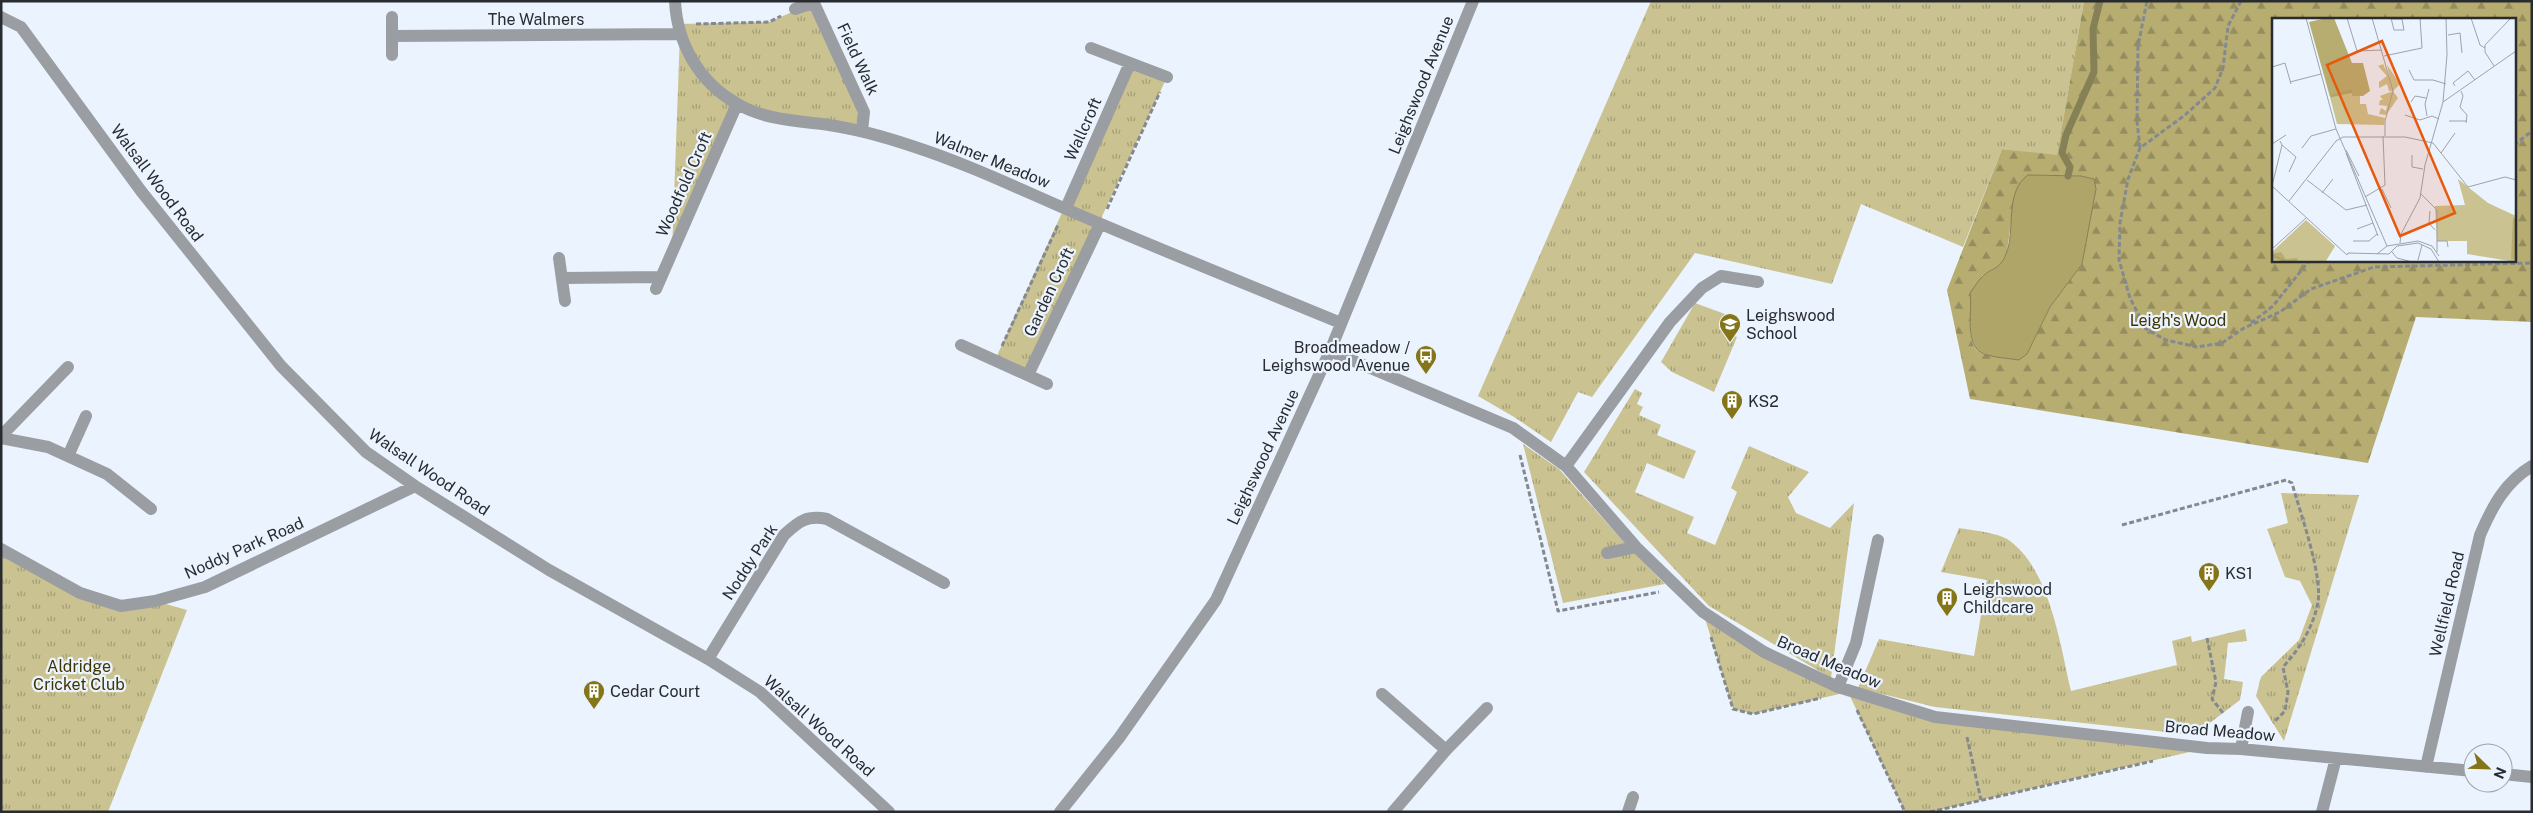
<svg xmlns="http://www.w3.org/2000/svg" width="2533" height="813" font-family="'Public Sans',sans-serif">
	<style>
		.grass { fill: url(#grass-tufts) }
		.forest { fill: url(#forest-firs); fill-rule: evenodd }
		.water { fill: #afa568; stroke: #868057 }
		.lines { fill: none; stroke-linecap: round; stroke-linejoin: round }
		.stream { stroke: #868057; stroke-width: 7 }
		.path { stroke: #848990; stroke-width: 3; stroke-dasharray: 5 2.5; stroke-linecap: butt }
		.minor { stroke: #9a9ea2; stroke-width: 12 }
		.labels { text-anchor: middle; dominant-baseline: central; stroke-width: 4.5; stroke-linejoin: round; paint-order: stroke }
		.street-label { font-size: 16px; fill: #282b2f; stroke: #ebf3fe }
		.poi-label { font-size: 16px; fill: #282b2f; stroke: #ebf3fe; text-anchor: start }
		.park-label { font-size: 16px; fill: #3d3502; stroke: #ebf3fe }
		.inset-river { fill: none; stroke: #afa568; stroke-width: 2.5 }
		.inset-road { fill: none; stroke: #9da3ab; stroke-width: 1 }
		.view { fill: #e8590c; fill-opacity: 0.15; stroke: #e8590c; stroke-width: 2.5 }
		.inset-edge { fill: none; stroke: #282b2f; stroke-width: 2.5 }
	</style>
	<defs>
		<pattern id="grass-tufts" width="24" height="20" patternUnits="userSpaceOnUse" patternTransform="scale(1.25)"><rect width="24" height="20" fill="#cac290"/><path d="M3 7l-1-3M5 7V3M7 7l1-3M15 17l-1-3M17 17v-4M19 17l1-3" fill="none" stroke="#a49e76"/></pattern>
		<pattern id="forest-firs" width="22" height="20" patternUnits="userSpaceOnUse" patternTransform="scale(1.25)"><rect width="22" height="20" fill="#b7ad71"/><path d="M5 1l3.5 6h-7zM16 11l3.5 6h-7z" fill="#958d5d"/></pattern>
	</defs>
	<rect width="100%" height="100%" fill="#ebf3fe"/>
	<!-- grass -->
	<path class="grass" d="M 1651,1 L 2084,1 L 2057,156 L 2002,149 L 1963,247 L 1861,204 L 1832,284 L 1695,253 L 1592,397 L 1578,392 L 1551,442 L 1514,417 L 1478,396 Z
		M 813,3 L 864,112 L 862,131 L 737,105 L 672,252 L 680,34 L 678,24 L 769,22 Z
		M 1130,63 L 1167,77 L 1028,375 L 995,360 Z
		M 1695,303 L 1725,314 L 1719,329 L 1737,337 L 1714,392 L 1672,372 L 1661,362 Z
		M 1635,389 L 1642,393 L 1637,404 L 1643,407 L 1639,415 L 1661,425 L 1657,435 L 1696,451 L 1684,479 L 1647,463 L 1635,492 L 1694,517 L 1687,533 L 1715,545 L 1737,492 L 1731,488 L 1749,446 L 1809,472 L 1788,497 L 1796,513 L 1830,528 L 1854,503 L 1831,678 L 1709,606 L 1584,472 Z
		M 1523,444 L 1559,469 L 1630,549 L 1665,584 L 1563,603 Z
		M 2281,493 L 2359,495 L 2284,741 L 2256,696 L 2261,677 L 2299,640 L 2312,605 L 2300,581 L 2285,577 L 2267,529 L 2288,523 Z
		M 1959,528 C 1971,530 1998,533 2007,539 C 2050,567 2060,645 2071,691 L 2177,665 L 2172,641 L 2191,636 L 2192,642 L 2245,629 L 2247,641 L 2228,643 L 2224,679 L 2243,682 L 2240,700 L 2194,735 L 1935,707 L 1858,688 L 1879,639 L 1974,656 L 1987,580 L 1941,572 Z
		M 1,549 L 121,606 L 155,601 L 187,610 L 108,812 L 1,812 Z
		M 1703,612 L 1764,652 L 1934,717 L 2207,748 L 1930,812 L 1905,812 L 1848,692 L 1753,714 L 1733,709 Z"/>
	<!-- forest -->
	<path class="forest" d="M 2084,1 L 2532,1 L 2532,322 L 2416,317 L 2368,463 L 1970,399 L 1947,290 L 2002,149 L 2057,155 ZM 2273,19 L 2514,19 L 2514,260 L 2273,260 ZM 2029,175 L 2081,176 L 2094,179 L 2082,264 L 2050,307 L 2027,354 C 2017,354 1992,357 1983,354 C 1958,344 1977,294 1982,276 L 2001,265 L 2007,252 L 2014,199 Z"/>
	<!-- water -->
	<path class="water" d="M 2028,175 L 2081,176 L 2094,179 L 2096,189 L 2082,264 L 2050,307 L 2027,354 L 2019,360 C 2008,358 1995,358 1984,354 C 1963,346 1973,310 1970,293 C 1974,288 1977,282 1982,277 C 1992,267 2000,270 2006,254 C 2016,230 2004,192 2028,175 Z"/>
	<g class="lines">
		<!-- stream -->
		<path class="stream" d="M 2068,176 L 2070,167 L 2062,153 L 2066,135 L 2094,72 L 2093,29 L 2100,1"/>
		<!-- path -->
		<path class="path" d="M 2241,1 L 2228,26 L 2223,68 L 2215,88 L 2185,115 L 2140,148 L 2128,179 L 2120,223 L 2119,260 L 2130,298 L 2146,329 L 2166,340 L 2197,347 L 2222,343 L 2244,328 L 2280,312 L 2311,289 L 2374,267 L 2532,263
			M 696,24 L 769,22 L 781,16
			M 2514,145 L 2532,131
			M 2140,148 L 2137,121 L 2138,46 L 2147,1
			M 1107,209 L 1160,92
			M 2251,323 L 2273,306 L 2308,262 L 2313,260
			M 1002,346 L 1058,225
			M 1520,455 L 1558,611 L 1659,592
			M 2122,525 L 2286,480 L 2292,483 C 2300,513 2325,580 2317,607 C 2311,631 2299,649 2283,667 L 2288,692 L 2285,711 L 2273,723
			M 1711,637 L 1733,709 L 1753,714 L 1821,698
			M 2207,638 L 2216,682 L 2212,699 L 2223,713
			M 1857,710 L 1905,812
			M 1967,737 L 1981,800
			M 1930,812 L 2153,761"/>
		<!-- minor -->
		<path class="minor" d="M 675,1 C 677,43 699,82 736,103 C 763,120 799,121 829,125 C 857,129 885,137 912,146 C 977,167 1038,198 1101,224 C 1181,258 1261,290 1341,323
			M 813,1 L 864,112 L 862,131
			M 795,9 L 813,3
			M 1,17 L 21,27 L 141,191 L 281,366 L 366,452 L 415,486 L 549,570 L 708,659 L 760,692 L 889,812
			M 392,17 L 392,55
			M 392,36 L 680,34
			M 1091,48 L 1167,77
			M 1066,208 L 1130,63
			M 559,258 L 565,301
			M 564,278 L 660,277
			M 656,289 L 737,104
			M 961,345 L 1047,384
			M 1330,351 L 1513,428 L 1566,466 L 1636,547 L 1703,612 L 1764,652 L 1838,687 L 1935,717 L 2207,748 L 2241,749 L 2473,771
			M 1028,375 L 1100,224
			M 1,436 L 68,367
			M 1,438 L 48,447 L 107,474 L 151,509
			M 68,456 L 86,416
			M 1566,466 L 1670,322 L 1702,288 L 1721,276 L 1758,282
			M 1,549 L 80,593 L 121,606 L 155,601 L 205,587 L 415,486
			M 1607,553 L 1636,547
			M 708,659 L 784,535 C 799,521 807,515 827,519 L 944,583
			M 1838,687 L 1856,643 L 1878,540
			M 1382,694 L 1446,750
			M 2241,749 L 2248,712
			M 2426,767 L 2480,535 C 2492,507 2505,482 2532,466
			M 2503,774 L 2532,777
			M 1060,812 L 1119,738 L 1216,600 L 1330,351 L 1473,1
			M 1393,812 L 1446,750 L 1487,708
			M 1628,812 L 1633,797
			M 2322,812 L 2336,758"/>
	</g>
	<!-- icons -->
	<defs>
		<g id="school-pin" transform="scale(1.125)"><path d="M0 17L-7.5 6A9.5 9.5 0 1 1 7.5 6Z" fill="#837518" stroke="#ebf3fe"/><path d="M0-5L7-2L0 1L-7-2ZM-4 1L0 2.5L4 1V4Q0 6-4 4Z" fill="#fff"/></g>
		<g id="bus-pin" transform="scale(1.125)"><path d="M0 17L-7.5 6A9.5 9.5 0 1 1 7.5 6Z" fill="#837518" stroke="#ebf3fe"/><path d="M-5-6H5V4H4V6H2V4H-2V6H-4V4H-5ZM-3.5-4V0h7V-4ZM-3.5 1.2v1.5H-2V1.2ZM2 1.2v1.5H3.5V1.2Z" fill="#fff"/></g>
		<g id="building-pin" transform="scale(1.125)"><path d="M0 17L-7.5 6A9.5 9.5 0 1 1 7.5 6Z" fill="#837518" stroke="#ebf3fe"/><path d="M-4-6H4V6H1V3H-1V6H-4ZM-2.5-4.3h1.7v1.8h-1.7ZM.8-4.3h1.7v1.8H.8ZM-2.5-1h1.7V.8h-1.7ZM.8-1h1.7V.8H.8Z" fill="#fff"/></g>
	</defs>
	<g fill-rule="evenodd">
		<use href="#school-pin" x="1730" y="324"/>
		<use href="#bus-pin" x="1426" y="356"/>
		<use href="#building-pin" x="1732" y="401"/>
		<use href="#building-pin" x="2209" y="573"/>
		<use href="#building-pin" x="1947" y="598"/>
		<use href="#building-pin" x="594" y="691"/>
	</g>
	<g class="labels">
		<!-- street labels -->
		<g class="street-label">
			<text x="536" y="19">The Walmers</text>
			<text transform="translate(858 59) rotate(65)">Field Walk</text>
			<text transform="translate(1421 85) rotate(-68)">Leighswood Avenue</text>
			<text transform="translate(1083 129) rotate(-66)">Wallcroft</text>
			<text transform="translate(992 160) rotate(22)">Walmer Meadow</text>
			<text transform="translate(157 183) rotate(53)">Walsall Wood Road</text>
			<text transform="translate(684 184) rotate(-66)">Woodfold Croft</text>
			<text transform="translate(1049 292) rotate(-65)">Garden Croft</text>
			<text transform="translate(1263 457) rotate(-65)">Leighswood Avenue</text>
			<text transform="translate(429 472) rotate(34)">Walsall Wood Road</text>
			<text transform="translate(244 548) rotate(-24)">Noddy Park Road</text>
			<text transform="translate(750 562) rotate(-57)">Noddy Park</text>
			<text transform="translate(2447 604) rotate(-77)">Wellfield Road</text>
			<text transform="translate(1829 662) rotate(23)">Broad Meadow</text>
			<text transform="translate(819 726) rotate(42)">Walsall Wood Road</text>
			<text transform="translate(2220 731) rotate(5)">Broad Meadow</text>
		</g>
		<!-- poi labels -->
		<g class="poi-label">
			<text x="1746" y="315">Leighswood<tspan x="1746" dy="18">School</tspan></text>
			<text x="1410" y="347" text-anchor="end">Broadmeadow /<tspan x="1410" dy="18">Leighswood Avenue</tspan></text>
			<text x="1748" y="401">KS2</text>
			<text x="2225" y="573">KS1</text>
			<text x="1963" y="589">Leighswood<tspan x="1963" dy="18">Childcare</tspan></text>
			<text x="610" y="691">Cedar Court</text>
		</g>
		<!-- park labels -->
		<g class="park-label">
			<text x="2178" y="320">Leigh's Wood</text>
			<text x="79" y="666">Aldridge<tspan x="79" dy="18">Cricket Club</tspan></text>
		</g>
	</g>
	<!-- overview -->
	<g transform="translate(2272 18)">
		<rect width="244" height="244" fill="#ebf3fe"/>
		<path d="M 111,46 L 118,60 L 115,47 L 128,66 L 121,73 L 126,80 L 114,97 L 107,96 L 109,90 L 114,93 L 115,88 L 107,87 L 108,82 L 111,82 L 108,78 L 121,73 L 117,73 L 115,66 L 107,70 L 107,64 L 115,58 L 106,48 ZM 79,74 L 80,78 L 88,78 L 88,86 L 94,86 L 96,96 L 113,100 L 112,107 L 65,106 L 58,79 ZM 186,161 L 216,185 L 244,198 L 244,244 L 195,236 L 195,223 L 165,223 L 163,188 L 193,187 ZM 34,202 L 63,228 L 54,243 L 0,244 L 0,234 Z" fill="#cac290"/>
		<path d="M 54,0 L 62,0 L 80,45 L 91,45 L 98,73 L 91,78 L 80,78 L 79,75 L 58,79 L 37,4 ZM 241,200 L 244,200 L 244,242 L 239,241 ZM 9,234 L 14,241 L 25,240 L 26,244 L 0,241 L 0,236 Z" fill="#b7ad71"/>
		<path d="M 199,185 L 223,189 L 220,202 L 197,198 Z" fill="#cac290"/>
		<path class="inset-river" d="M 59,78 L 80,73M 0,237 L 15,244"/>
		<path class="inset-road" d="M 34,0 L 64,111 L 115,228M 75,0 L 85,33 L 110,32M 100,0 L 121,73 L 113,103 L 113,118M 119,0 L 122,12 L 132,12 L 130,1 L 120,1M 199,0 L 208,27 L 213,30M 176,17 L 188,15 L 190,35M 112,38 L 150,30 L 148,0M 222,48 L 213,34 L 213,27 L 239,0M 0,49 L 13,45 L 19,66M 137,52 L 142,62 L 161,62 L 174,66M 18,64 L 49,56M 183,68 L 181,65 L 196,53 L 203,62M 189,73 L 191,78 L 188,89 L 195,97 L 194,105M 139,84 L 143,78 L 154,80M 171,84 L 244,33M 133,97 L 148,102 L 160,98 L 167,101M 155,98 L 153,86 L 157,71M 177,103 L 195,103M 0,126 L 14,117M 10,127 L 24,139 L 17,154M 30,130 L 39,118 L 64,111M 74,132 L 87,158M 74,135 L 106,218M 169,135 L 183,115M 140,137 L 140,149 L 151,151M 35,162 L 74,192 L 95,187M 0,168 L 75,237M 0,168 L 10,127 L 8,123M 110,171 L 119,190M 50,175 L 61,161M 149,176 L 165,192 L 165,234M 93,179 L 113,167 L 111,118M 17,183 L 64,123 L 71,119 L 133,119 L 161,125 L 196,169 L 233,159 L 244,162M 158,193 L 157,205 L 163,212M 85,211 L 101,205M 81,223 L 97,223 L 105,216M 165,223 L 175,223 L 176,229M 128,225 L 129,216 L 148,180 L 153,147 L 171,84 L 175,37 L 174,0M 0,231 L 34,200M 120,234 L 125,240 L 140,244M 105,236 L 115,228 L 146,223 L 160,228 L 167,238M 75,237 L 76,235 L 117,236 L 125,228 L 146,225 L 159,231 L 167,244M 146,242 L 150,227"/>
		<path class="view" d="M 110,23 L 183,195 L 128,218 L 55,47 Z"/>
		<rect width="244" height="244" class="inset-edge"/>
	</g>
	<!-- border -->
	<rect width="2533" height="813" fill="none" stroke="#282b2f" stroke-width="5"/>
	<!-- north arrow -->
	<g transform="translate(2488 768) rotate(113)"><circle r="24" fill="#ebf3fe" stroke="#9da3ab"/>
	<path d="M0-4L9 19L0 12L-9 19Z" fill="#837518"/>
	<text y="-8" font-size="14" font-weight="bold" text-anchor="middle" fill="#282b2f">N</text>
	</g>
</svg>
